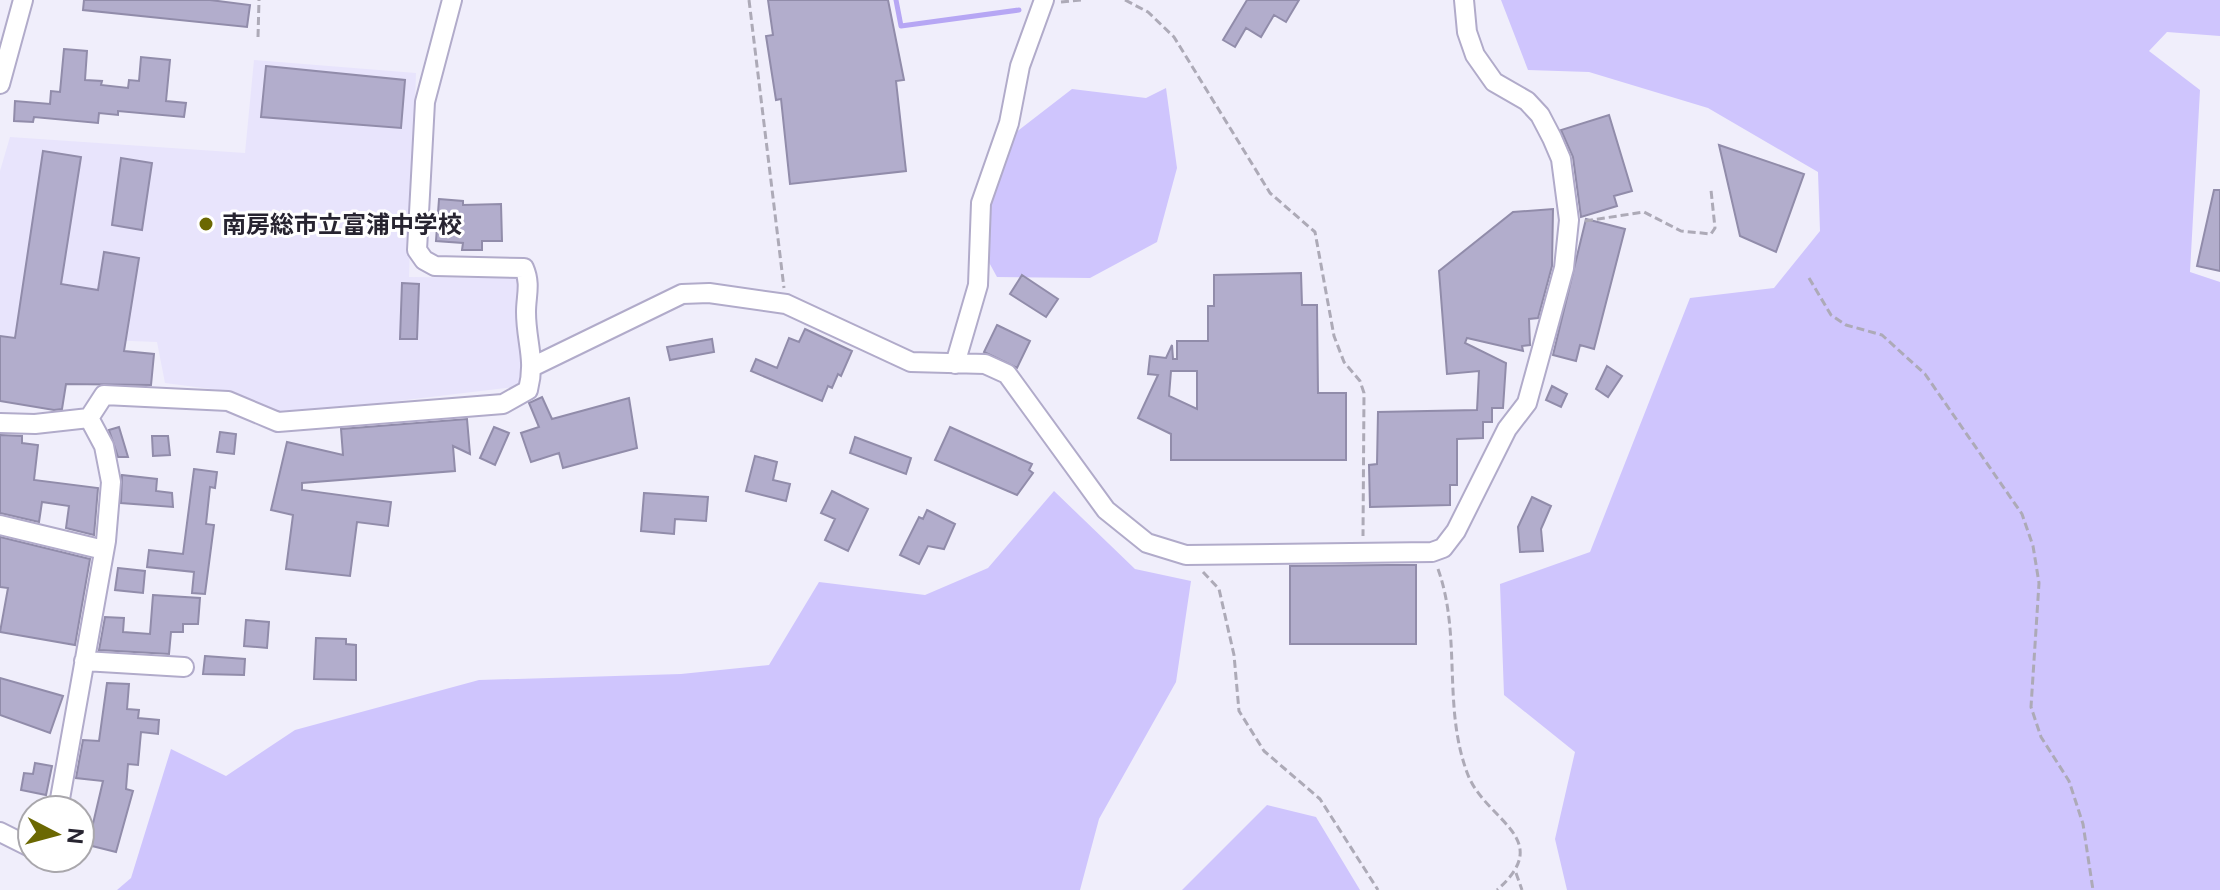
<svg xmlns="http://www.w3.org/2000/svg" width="2220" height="890" font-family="'DM Sans','Noto Sans JP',sans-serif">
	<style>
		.built { fill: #e8e4fc }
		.green { fill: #cfc5fd }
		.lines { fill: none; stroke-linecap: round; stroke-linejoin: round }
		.stream { stroke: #b6a6f4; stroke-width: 5 }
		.building { fill: #b2adcc; stroke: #918caa; stroke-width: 2; fill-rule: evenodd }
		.minor-casing { stroke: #b1abca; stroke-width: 22 }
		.path { stroke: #adaab7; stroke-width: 3; stroke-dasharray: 8 4; stroke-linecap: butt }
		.minor { stroke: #fff; stroke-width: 18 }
		.poi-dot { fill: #6b6802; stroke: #fff; stroke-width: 3 }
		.labels { text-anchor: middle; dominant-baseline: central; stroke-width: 6; stroke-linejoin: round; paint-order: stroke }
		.poi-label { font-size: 24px; font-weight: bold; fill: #272430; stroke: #fff; text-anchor: start }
	</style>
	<rect width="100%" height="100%" fill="#f0eefb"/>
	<!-- built -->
	<path class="built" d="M 254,60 L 416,73 L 409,277 L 519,278 L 522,386 L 280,415 L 234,392 L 165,383 L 157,342 L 0,336 L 0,171 L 10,137 L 245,153 Z"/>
	<!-- green -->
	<path class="green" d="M 1501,0 L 2220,0 L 2220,36 L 2167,32 L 2149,51 L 2200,90 L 2190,272 L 2220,282 L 2220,890 L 1567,890 L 1555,839 L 1575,752 L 1504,695 L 1500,584 L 1590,552 L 1690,298 L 1774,288 L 1820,231 L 1818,172 L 1708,108 L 1589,72 L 1528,70 Z
		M 1166,88 L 1177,168 L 1157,242 L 1090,278 L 997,277 L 974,235 L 998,146 L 1072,89 L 1146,98 Z
		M 1054,491 L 1135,569 L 1191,581 L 1176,682 L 1099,819 L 1080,890 L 117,890 L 131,878 L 171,749 L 226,776 L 295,730 L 479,680 L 681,674 L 769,665 L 819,582 L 925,595 L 988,568 Z
		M 1267,805 L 1316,817 L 1360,890 L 1182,890 Z"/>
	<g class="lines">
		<!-- stream -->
		<path class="stream" d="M 896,0 L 901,26 L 1019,10"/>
	</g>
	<!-- building -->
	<path class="building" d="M 84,0 L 210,0 L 250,5 L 247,27 L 83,10 Z
		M 768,0 L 888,0 L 904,80 L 896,81 L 906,171 L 790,184 L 781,99 L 776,100 L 766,36 L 773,35 Z
		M 1247,0 L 1299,0 L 1286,22 L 1274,15 L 1261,37 L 1246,28 L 1235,47 L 1223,40 Z
		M 64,49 L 87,51 L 85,80 L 102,81 L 101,85 L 128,88 L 129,80 L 139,81 L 141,57 L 170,60 L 166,101 L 186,103 L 184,117 L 118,111 L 118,115 L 99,113 L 98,123 L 34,117 L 33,122 L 14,121 L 15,101 L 50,104 L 51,91 L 60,92 Z
		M 266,66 L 405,80 L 401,128 L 261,117 Z
		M 1609,115 L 1632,191 L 1614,196 L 1617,206 L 1581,217 L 1573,157 L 1561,130 Z
		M 1719,145 L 1804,174 L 1776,252 L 1740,236 Z
		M 43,151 L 81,157 L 61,284 L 98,290 L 104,252 L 139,258 L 124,351 L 154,354 L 151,385 L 66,384 L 62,409 L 54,410 L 0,401 L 0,336 L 15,338 Z
		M 121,158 L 152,163 L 142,230 L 112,225 Z
		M 2214,190 L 2220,190 L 2220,271 L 2197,266 Z
		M 439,199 L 463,201 L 463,205 L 501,204 L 502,241 L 482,241 L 482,250 L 462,250 L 463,243 L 436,241 Z
		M 1553,209 L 1552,266 L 1538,318 L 1529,319 L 1530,345 L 1522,346 L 1523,351 L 1467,338 L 1465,343 L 1506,363 L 1503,408 L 1492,408 L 1492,422 L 1483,422 L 1483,438 L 1457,439 L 1457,485 L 1450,485 L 1450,505 L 1370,507 L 1369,465 L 1377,464 L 1378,412 L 1477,410 L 1479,371 L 1447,374 L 1439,271 L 1513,212 Z
		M 1586,219 L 1625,229 L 1594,349 L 1580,345 L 1576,361 L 1553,355 Z
		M 1301,273 L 1302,305 L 1317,305 L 1318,393 L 1346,393 L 1346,460 L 1171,460 L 1171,434 L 1138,418 L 1158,375 L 1148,374 L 1150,356 L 1166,358 L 1172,345 L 1173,359 L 1177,359 L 1177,341 L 1208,341 L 1208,306 L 1214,306 L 1214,275 ZM 1171,371 L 1197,371 L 1197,409 L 1169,396 Z
		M 1022,275 L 1058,299 L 1046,317 L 1010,294 Z
		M 402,283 L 419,284 L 417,339 L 400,339 Z
		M 997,325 L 1030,341 L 1017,368 L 984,352 Z
		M 805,329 L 852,351 L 841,376 L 838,374 L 832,388 L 828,386 L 822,401 L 751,371 L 756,359 L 777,368 L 789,338 L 799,342 Z
		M 712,339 L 714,352 L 670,360 L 667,347 Z
		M 1607,366 L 1622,376 L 1608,397 L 1596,389 Z
		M 1552,386 L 1567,394 L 1561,407 L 1546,400 Z
		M 542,397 L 552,419 L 629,398 L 637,448 L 563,468 L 559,453 L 531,462 L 521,433 L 539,427 L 529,403 Z
		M 467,419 L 470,454 L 453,446 L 455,471 L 302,483 L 302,490 L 391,502 L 388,526 L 357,522 L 350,576 L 286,569 L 293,515 L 271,510 L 287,442 L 343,455 L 341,429 Z
		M 119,427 L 128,457 L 118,457 L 109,430 Z
		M 494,427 L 509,433 L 495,465 L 480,458 Z
		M 950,427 L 1032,464 L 1029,470 L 1033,473 L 1017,495 L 935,460 Z
		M 220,432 L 236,434 L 234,454 L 217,452 Z
		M 0,435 L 22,436 L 22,443 L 38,445 L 34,480 L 98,488 L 94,535 L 66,528 L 69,506 L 42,502 L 39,522 L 0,513 Z
		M 152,436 L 168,436 L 170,455 L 153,456 Z
		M 855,437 L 911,458 L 906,474 L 850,453 Z
		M 755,456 L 777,462 L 773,480 L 790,484 L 786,501 L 746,491 Z
		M 194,469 L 217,472 L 215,488 L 210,487 L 206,524 L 214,525 L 205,594 L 192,593 L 194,572 L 147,567 L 149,550 L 183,554 Z
		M 122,475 L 157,479 L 156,491 L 172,493 L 173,507 L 121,503 Z
		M 832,491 L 868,509 L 848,551 L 825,540 L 835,519 L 821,513 Z
		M 644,493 L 708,497 L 706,521 L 675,519 L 674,534 L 641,531 Z
		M 1532,497 L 1551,506 L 1541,529 L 1543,551 L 1520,552 L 1518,527 Z
		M 927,510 L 955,524 L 944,549 L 928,546 L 919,564 L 900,555 L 919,517 L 923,519 Z
		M 0,537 L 90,559 L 75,645 L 0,632 L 8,588 L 0,587 Z
		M 1388,565 L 1416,565 L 1416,644 L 1290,644 L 1290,566 Z
		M 118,568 L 145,571 L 143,593 L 115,590 Z
		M 153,595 L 200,598 L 198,624 L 183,624 L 183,632 L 171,632 L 169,654 L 99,650 L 105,617 L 124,618 L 123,632 L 150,634 Z
		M 246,620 L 269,622 L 267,648 L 244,646 Z
		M 316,638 L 346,639 L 346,644 L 356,645 L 356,680 L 314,679 Z
		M 205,656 L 245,659 L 244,675 L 203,674 Z
		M 0,678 L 63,696 L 50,733 L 0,715 Z
		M 107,683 L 129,684 L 127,709 L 139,710 L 138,718 L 159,720 L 158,734 L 141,732 L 138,765 L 128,764 L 126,789 L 133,791 L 116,852 L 88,845 L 103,781 L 76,778 L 83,740 L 99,741 Z
		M 35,763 L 52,766 L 46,795 L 21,790 L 24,773 L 33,774 Z"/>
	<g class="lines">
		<!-- minor casing -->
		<g class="minor-casing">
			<path id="minor" d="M 0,84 L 23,0
				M 955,364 L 978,285 L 981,203 L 1009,123 L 1020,66 L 1044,0
				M 534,366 L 682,294 L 709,293 L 786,304 L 911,362 L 985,364 L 1007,374 L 1106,510 L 1147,543 L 1186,555 L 1432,552 L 1443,548 L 1456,531 L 1507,429 L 1527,403 L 1564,268 L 1569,220 L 1561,159 L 1552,138 L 1540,115 L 1527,101 L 1494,82 L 1475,55 L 1467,32 L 1464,0
				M 0,423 L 35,424 L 89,418 L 104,395 L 228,401 L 278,422 L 503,404 L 528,390 C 536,359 526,342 526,312 C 526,296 531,284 524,268 L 435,266 L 424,260 L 417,250 L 425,102 L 452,0
				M 0,525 L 104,550
				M 84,661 L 184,667
				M 58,810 L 106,541 L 111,482 L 104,446 L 89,418
				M 0,832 L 32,848"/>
		</g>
		<!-- path -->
		<path class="path" d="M 749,0 L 784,288
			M 1125,0 L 1148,12 L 1174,37 L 1270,193 L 1315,232 L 1334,336 L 1344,362 L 1360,381 L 1364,393 L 1363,536
			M 1061,2 L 1081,0
			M 258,37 L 259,0
			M 1585,221 L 1644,212 L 1681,231 L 1711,234 L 1715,228 L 1711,190
			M 1809,278 L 1831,315 L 1846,325 L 1882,335 L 1925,374 L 2022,514 L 2033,546 L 2039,583 L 2031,707 L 2041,737 L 2069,781 L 2083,824 L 2093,890
			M 1438,569 C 1462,636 1442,708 1468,775 C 1486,821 1556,838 1497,890
			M 1203,572 L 1219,589 L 1234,655 L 1239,711 L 1264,751 L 1320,799 L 1378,890
			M 1516,873 L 1522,890"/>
		<!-- minor -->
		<use href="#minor" class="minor"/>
	</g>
	<!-- markers -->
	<circle class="poi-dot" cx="206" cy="224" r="8"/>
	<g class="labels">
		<!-- poi labels -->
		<g class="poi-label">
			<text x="222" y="224">南房総市立富浦中学校</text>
		</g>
	</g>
	<!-- north arrow -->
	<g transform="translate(56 834) rotate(96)"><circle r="38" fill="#ffffff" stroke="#a9a7ac" stroke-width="2"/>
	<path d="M0-6L14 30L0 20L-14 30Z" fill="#6b6802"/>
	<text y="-12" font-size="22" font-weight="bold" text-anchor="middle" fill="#272430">N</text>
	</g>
</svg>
